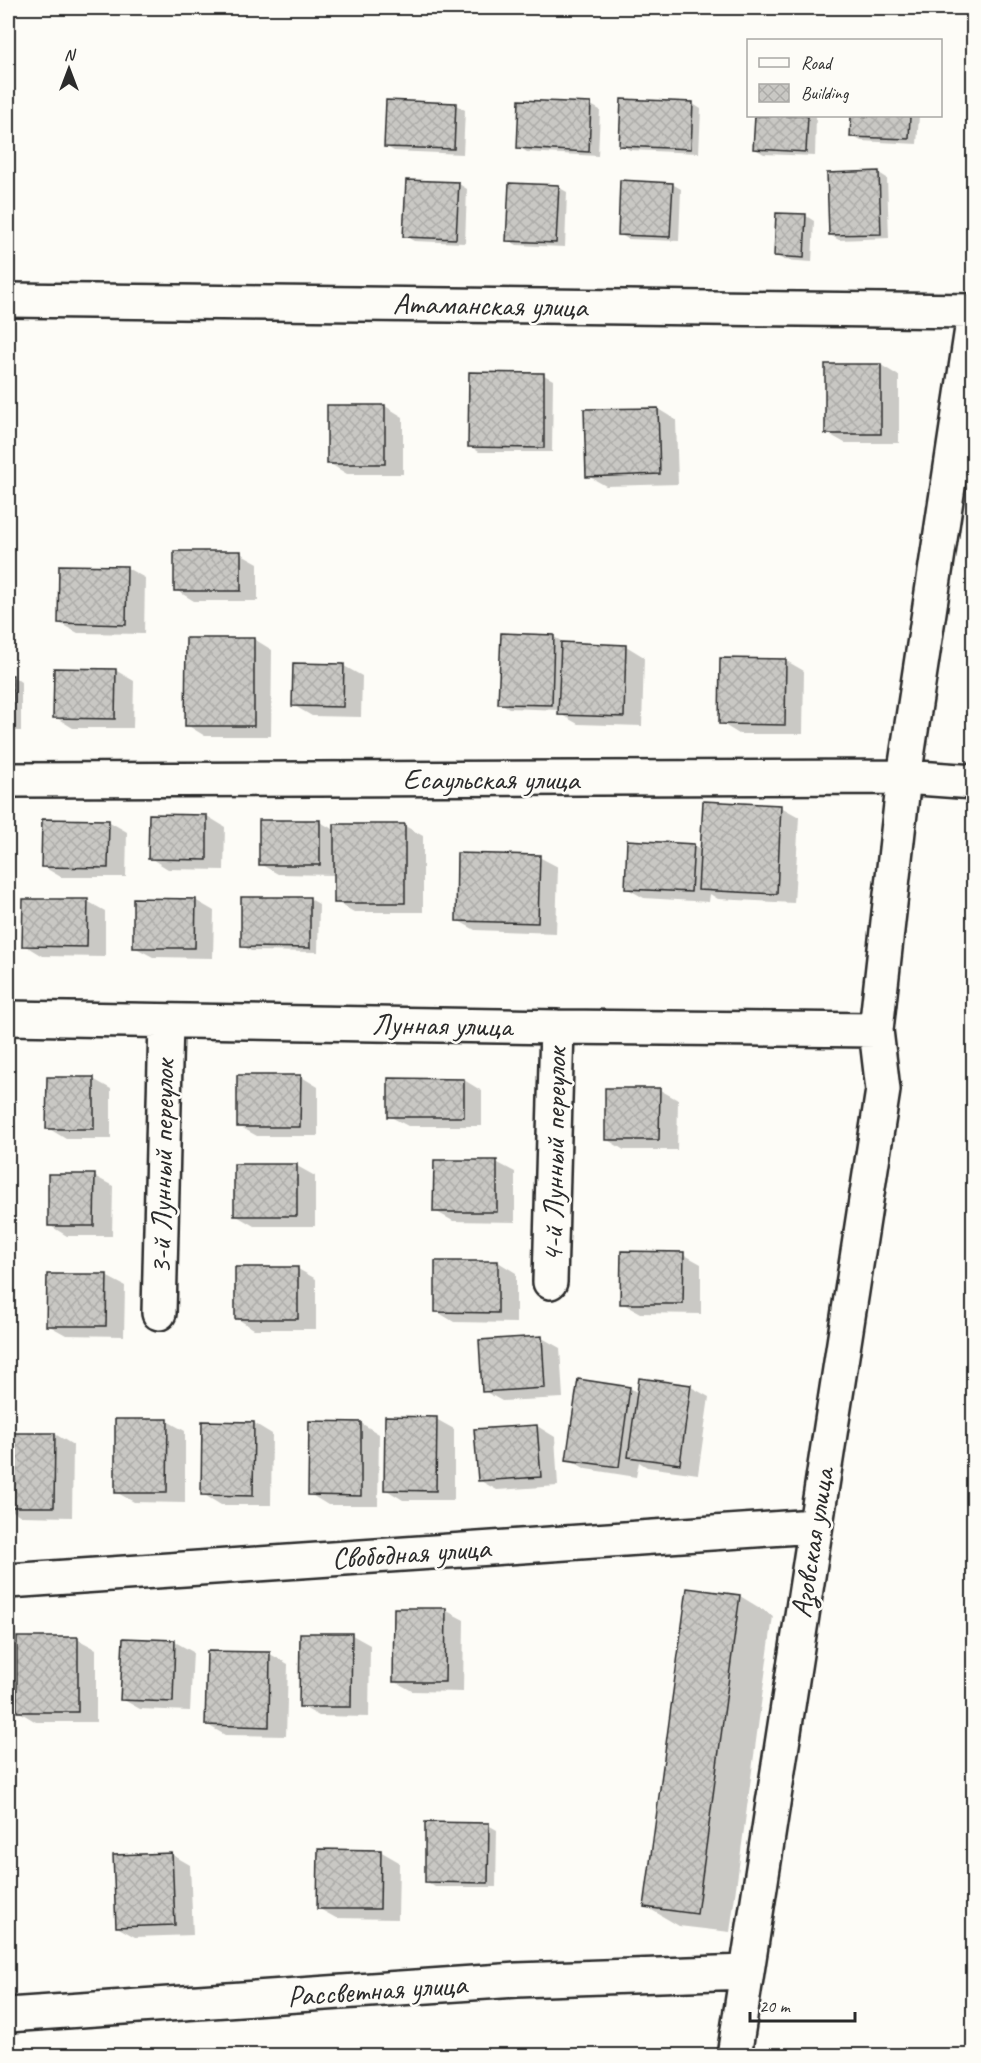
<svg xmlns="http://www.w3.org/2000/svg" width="981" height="2063" font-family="Caveat,sans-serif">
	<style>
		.shadow { fill: #0003 }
		.building { fill: url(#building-cross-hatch); stroke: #2b2b2b; stroke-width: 1.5 }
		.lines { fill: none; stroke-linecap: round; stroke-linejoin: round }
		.minor-casing { stroke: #2b2b2b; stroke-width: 38 }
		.minor { stroke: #fdfcf7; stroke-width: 33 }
		.labels { text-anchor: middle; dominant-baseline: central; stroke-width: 5; stroke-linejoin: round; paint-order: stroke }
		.street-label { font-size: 30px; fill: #2b2b2b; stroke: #fdfcf7 }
	</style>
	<defs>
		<pattern id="building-cross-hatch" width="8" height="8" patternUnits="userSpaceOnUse" patternTransform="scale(1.5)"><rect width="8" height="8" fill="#c9c8c4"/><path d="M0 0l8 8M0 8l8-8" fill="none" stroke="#adaca9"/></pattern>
	</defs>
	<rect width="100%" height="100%" fill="#fdfcf7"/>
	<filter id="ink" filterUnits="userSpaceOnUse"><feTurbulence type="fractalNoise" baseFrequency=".0167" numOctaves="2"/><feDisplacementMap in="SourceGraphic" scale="12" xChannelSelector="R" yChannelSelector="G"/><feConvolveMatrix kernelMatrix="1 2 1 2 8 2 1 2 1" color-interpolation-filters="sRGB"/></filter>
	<g filter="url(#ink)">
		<!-- shadow -->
		<path class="shadow" d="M 693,104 L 701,109 L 699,153 L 630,150 L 621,145 Z
			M 456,105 L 465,110 L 463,154 L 394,151 L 385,146 Z
			M 591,105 L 600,110 L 598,156 L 527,152 L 519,147 Z
			M 757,116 L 816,116 L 815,156 L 764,154 L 755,149 Z
			M 853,116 L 919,116 L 917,144 L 861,141 L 852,136 Z
			M 879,173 L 887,178 L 889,238 L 839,240 L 830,235 Z
			M 459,184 L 467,189 L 465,243 L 414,241 L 405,236 Z
			M 672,184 L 681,189 L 679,241 L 628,239 L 619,234 Z
			M 558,187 L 567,192 L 565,247 L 517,245 L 508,240 Z
			M 806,216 L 814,221 L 812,262 L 784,260 L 775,255 Z
			M 881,365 L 899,376 L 899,443 L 845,443 L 827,433 Z
			M 544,375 L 553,380 L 552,452 L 479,452 L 470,446 Z
			M 329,406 L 385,406 L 403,417 L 403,474 L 347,474 L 329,463 Z
			M 658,409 L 676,420 L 678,484 L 606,486 L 588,476 Z
			M 240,553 L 258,563 L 258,601 L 194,601 L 176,590 Z
			M 127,568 L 145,578 L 144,634 L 78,633 L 59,623 Z
			M 554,637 L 563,642 L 563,644 L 626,646 L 644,657 L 642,726 L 578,724 L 560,714 L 560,710 L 509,708 L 500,703 Z
			M 254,639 L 272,650 L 271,736 L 205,736 L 187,725 Z
			M 785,660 L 804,671 L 803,734 L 739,734 L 721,723 Z
			M 344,666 L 362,676 L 361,717 L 312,716 L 293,705 Z
			M 115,670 L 134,681 L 133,728 L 73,728 L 55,717 Z
			M 8,676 L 12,676 L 21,682 L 21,731 L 8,731 Z
			M 781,807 L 799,817 L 794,903 L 718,899 L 710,894 L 709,902 L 644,898 L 626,888 L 693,845 L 702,850 Z
			M 207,816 L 225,827 L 224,870 L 168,869 L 150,858 Z
			M 108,821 L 127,832 L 126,877 L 61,877 L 42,866 Z
			M 261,821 L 320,822 L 336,831 L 405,826 L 423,836 L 423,912 L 354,912 L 336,902 L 336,875 L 278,874 L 260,864 Z
			M 8,834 L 10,835 L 9,877 L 8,877 Z
			M 539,857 L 558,867 L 556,933 L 475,930 L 457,920 Z
			M 243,898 L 310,899 L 319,904 L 318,952 L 251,951 L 242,946 Z
			M 195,900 L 214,911 L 213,958 L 153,957 L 134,947 Z
			M 87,901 L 105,911 L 105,957 L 42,956 L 24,945 Z
			M 300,1076 L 318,1087 L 318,1136 L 257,1136 L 239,1126 Z
			M 93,1079 L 111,1089 L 111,1139 L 66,1139 L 48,1128 Z
			M 464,1080 L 482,1091 L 482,1126 L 408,1126 L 389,1116 Z
			M 660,1090 L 678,1100 L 677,1150 L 624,1150 L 606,1139 Z
			M 496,1162 L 515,1172 L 515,1222 L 453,1221 L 435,1211 Z
			M 297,1166 L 315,1176 L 315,1226 L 254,1226 L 235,1215 Z
			M 94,1176 L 113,1186 L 112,1236 L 67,1236 L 49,1225 Z
			M 683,1254 L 701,1264 L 701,1314 L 640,1313 L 622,1303 Z
			M 498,1262 L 516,1273 L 516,1323 L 454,1322 L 436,1311 Z
			M 298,1269 L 316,1279 L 316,1329 L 254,1329 L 236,1318 Z
			M 106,1276 L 125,1286 L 124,1336 L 66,1335 L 48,1325 Z
			M 542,1338 L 560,1348 L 563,1398 L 502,1401 L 484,1391 Z
			M 640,1380 L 691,1387 L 709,1397 L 698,1474 L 647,1467 L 639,1462 L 636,1477 L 586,1469 L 568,1459 L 630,1388 L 638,1393 Z
			M 436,1419 L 454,1429 L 454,1500 L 403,1500 L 385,1489 Z
			M 167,1421 L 185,1431 L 185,1503 L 134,1502 L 116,1492 Z
			M 254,1423 L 272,1434 L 271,1505 L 221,1505 L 203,1494 Z
			M 311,1423 L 361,1423 L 379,1434 L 378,1505 L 328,1505 L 310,1494 Z
			M 537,1426 L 555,1437 L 558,1486 L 497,1490 L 479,1480 Z
			M 8,1434 L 55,1434 L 73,1445 L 72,1517 L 21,1516 L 8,1508 Z
			M 740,1596 L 773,1616 L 730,1932 L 679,1926 L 645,1906 Z
			M 445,1610 L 464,1620 L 463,1692 L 412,1691 L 394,1681 Z
			M 352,1635 L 370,1645 L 369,1717 L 319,1716 L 301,1706 Z
			M 77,1639 L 96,1649 L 96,1722 L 36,1722 L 18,1711 Z
			M 175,1642 L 193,1652 L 190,1711 L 140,1709 L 122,1699 Z
			M 270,1654 L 288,1664 L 286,1736 L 225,1735 L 206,1724 Z
			M 488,1825 L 497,1830 L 496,1887 L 435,1887 L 426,1881 Z
			M 380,1851 L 399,1862 L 398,1919 L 336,1918 L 318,1908 Z
			M 171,1854 L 190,1865 L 193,1935 L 135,1937 L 117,1927 Z
			M 8,1898 L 14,1901 L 13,1959 L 8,1959 Z"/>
		<!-- building -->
		<path class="building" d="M 621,99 L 693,102 L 691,149 L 619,146 Z
			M 386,100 L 456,103 L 454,149 L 384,147 Z
			M 519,100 L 591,103 L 589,152 L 517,148 Z
			M 755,116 L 808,116 L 806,152 L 753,149 Z
			M 851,116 L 910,116 L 909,139 L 850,137 Z
			M 879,171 L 881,234 L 829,235 L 827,173 Z
			M 406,180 L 459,182 L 456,239 L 403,237 Z
			M 620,180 L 673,183 L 670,237 L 618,235 Z
			M 509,183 L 559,185 L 556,243 L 506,241 Z
			M 776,213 L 806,214 L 804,258 L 774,256 Z
			M 825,364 L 881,364 L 881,434 L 825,434 Z
			M 469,372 L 544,373 L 544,448 L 468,447 Z
			M 327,405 L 385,405 L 385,464 L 327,464 Z
			M 658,408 L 660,474 L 586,477 L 584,409 Z
			M 174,551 L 241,551 L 241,591 L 174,591 Z
			M 59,565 L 127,566 L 126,625 L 58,623 Z
			M 501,633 L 554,635 L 552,705 L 498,704 Z
			M 186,638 L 254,638 L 254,726 L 185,726 Z
			M 561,642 L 626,645 L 624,717 L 558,715 Z
			M 720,658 L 786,659 L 785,725 L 719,724 Z
			M 293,663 L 344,664 L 343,707 L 292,706 Z
			M 54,668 L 116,669 L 115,719 L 53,718 Z
			M 8,675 L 13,675 L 13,726 L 8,726 Z
			M 703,801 L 781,805 L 777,894 L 698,890 Z
			M 149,814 L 207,815 L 207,860 L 148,859 Z
			M 42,819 L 109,820 L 108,868 L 41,867 Z
			M 259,820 L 320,820 L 320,865 L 259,865 Z
			M 334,824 L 405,824 L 405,903 L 334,903 Z
			M 627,840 L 694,844 L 691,892 L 625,889 Z
			M 457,853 L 540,855 L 538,923 L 456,921 Z
			M 241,897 L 310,897 L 310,948 L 241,947 Z
			M 133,898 L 196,899 L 195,948 L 133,948 Z
			M 23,899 L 88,899 L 87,947 L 22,946 Z
			M 237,1075 L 301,1075 L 300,1127 L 237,1127 Z
			M 47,1077 L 94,1077 L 94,1129 L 46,1129 Z
			M 388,1078 L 464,1079 L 464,1117 L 388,1117 Z
			M 605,1088 L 660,1088 L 659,1140 L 605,1140 Z
			M 434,1160 L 497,1160 L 497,1212 L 433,1212 Z
			M 234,1164 L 297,1164 L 297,1216 L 234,1216 Z
			M 48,1174 L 95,1174 L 94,1226 L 48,1226 Z
			M 621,1251 L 684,1252 L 683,1304 L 620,1304 Z
			M 435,1261 L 498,1261 L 498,1313 L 435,1312 Z
			M 235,1267 L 298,1267 L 298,1319 L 235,1319 Z
			M 47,1274 L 107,1274 L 106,1326 L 46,1326 Z
			M 542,1336 L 545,1388 L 482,1392 L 479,1340 Z
			M 639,1378 L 691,1385 L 680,1464 L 628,1457 Z
			M 578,1379 L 630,1387 L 619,1467 L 566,1460 Z
			M 385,1416 L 437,1417 L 436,1491 L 384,1490 Z
			M 115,1419 L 168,1419 L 167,1493 L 115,1493 Z
			M 202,1421 L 254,1422 L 253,1496 L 201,1495 Z
			M 309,1421 L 361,1422 L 361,1496 L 308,1495 Z
			M 537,1425 L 541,1477 L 478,1481 L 474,1429 Z
			M 8,1433 L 55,1433 L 54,1507 L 8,1507 Z
			M 687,1588 L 740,1595 L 697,1914 L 644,1907 Z
			M 394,1608 L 446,1608 L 445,1682 L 393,1682 Z
			M 300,1633 L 352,1633 L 351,1707 L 299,1707 Z
			M 17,1637 L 78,1637 L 78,1712 L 17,1712 Z
			M 123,1638 L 175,1640 L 173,1702 L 120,1700 Z
			M 207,1651 L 270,1652 L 269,1727 L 205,1725 Z
			M 425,1822 L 489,1823 L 488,1883 L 425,1882 Z
			M 318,1849 L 381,1850 L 380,1909 L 317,1909 Z
			M 172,1853 L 175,1925 L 116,1927 L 113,1855 Z
			M 442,2051 L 494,2052 L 494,2056 L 442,2056 Z"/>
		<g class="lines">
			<!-- minor casing -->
			<g class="minor-casing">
				<path id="minor" d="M 8,300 L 974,311
					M 8,780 L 904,777 L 974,782
					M 8,1018 L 557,1027 L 876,1030
					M 550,1282 L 557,1027
					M 159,1313 L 166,1021
					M 8,1581 L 814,1526
					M 8,2015 L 517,1980 L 746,1972
					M 734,2056 L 883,1090 L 876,1030 L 904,777 L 974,315"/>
			</g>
			<!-- minor -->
			<use href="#minor" class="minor"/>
		</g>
	</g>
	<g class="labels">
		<!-- street labels -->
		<g class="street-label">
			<text transform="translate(490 305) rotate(1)">Атаманская улица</text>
			<text x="491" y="779">Есаульская улица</text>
			<text transform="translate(442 1025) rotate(1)">Лунная улица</text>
			<text transform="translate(554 1155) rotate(-89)">4-й Лунный переулок</text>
			<text transform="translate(162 1167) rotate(-89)">3-й Лунный переулок</text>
			<text transform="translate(812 1543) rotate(-81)">Азовская улица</text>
			<text transform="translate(411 1553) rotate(-4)">Свободная улица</text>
			<text transform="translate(377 1990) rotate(-4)">Рассветная улица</text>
		</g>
	</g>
	<!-- margin -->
	<rect width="981" height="2063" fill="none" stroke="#fdfcf7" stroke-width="30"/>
	<rect x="15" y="15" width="951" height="2033" fill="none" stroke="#2b2b2b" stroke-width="2" filter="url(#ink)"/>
	<!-- legend -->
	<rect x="747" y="39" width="195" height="78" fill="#fdfcf7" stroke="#a9a8a5" stroke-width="1.5"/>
	<rect x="759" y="58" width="30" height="9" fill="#fdfcf7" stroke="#a9a8a5" stroke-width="1.5"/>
	<text x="801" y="69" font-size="18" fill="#2b2b2b">Road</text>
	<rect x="759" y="84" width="30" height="18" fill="url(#building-cross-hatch)" stroke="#a9a8a5" stroke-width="1.5"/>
	<text x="801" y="99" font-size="18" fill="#2b2b2b">Building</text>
	<!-- north arrow -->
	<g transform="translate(69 69)" stroke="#fdfcf7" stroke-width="4.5" paint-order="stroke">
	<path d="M0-4.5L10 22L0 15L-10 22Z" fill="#2b2b2b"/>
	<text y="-9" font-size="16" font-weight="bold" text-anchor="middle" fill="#2b2b2b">N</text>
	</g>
	<!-- scale -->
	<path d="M750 2012v9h105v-9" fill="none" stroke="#2b2b2b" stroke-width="3"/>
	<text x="759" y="2012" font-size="18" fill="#2b2b2b" stroke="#fdfcf7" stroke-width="4.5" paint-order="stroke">20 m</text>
</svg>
